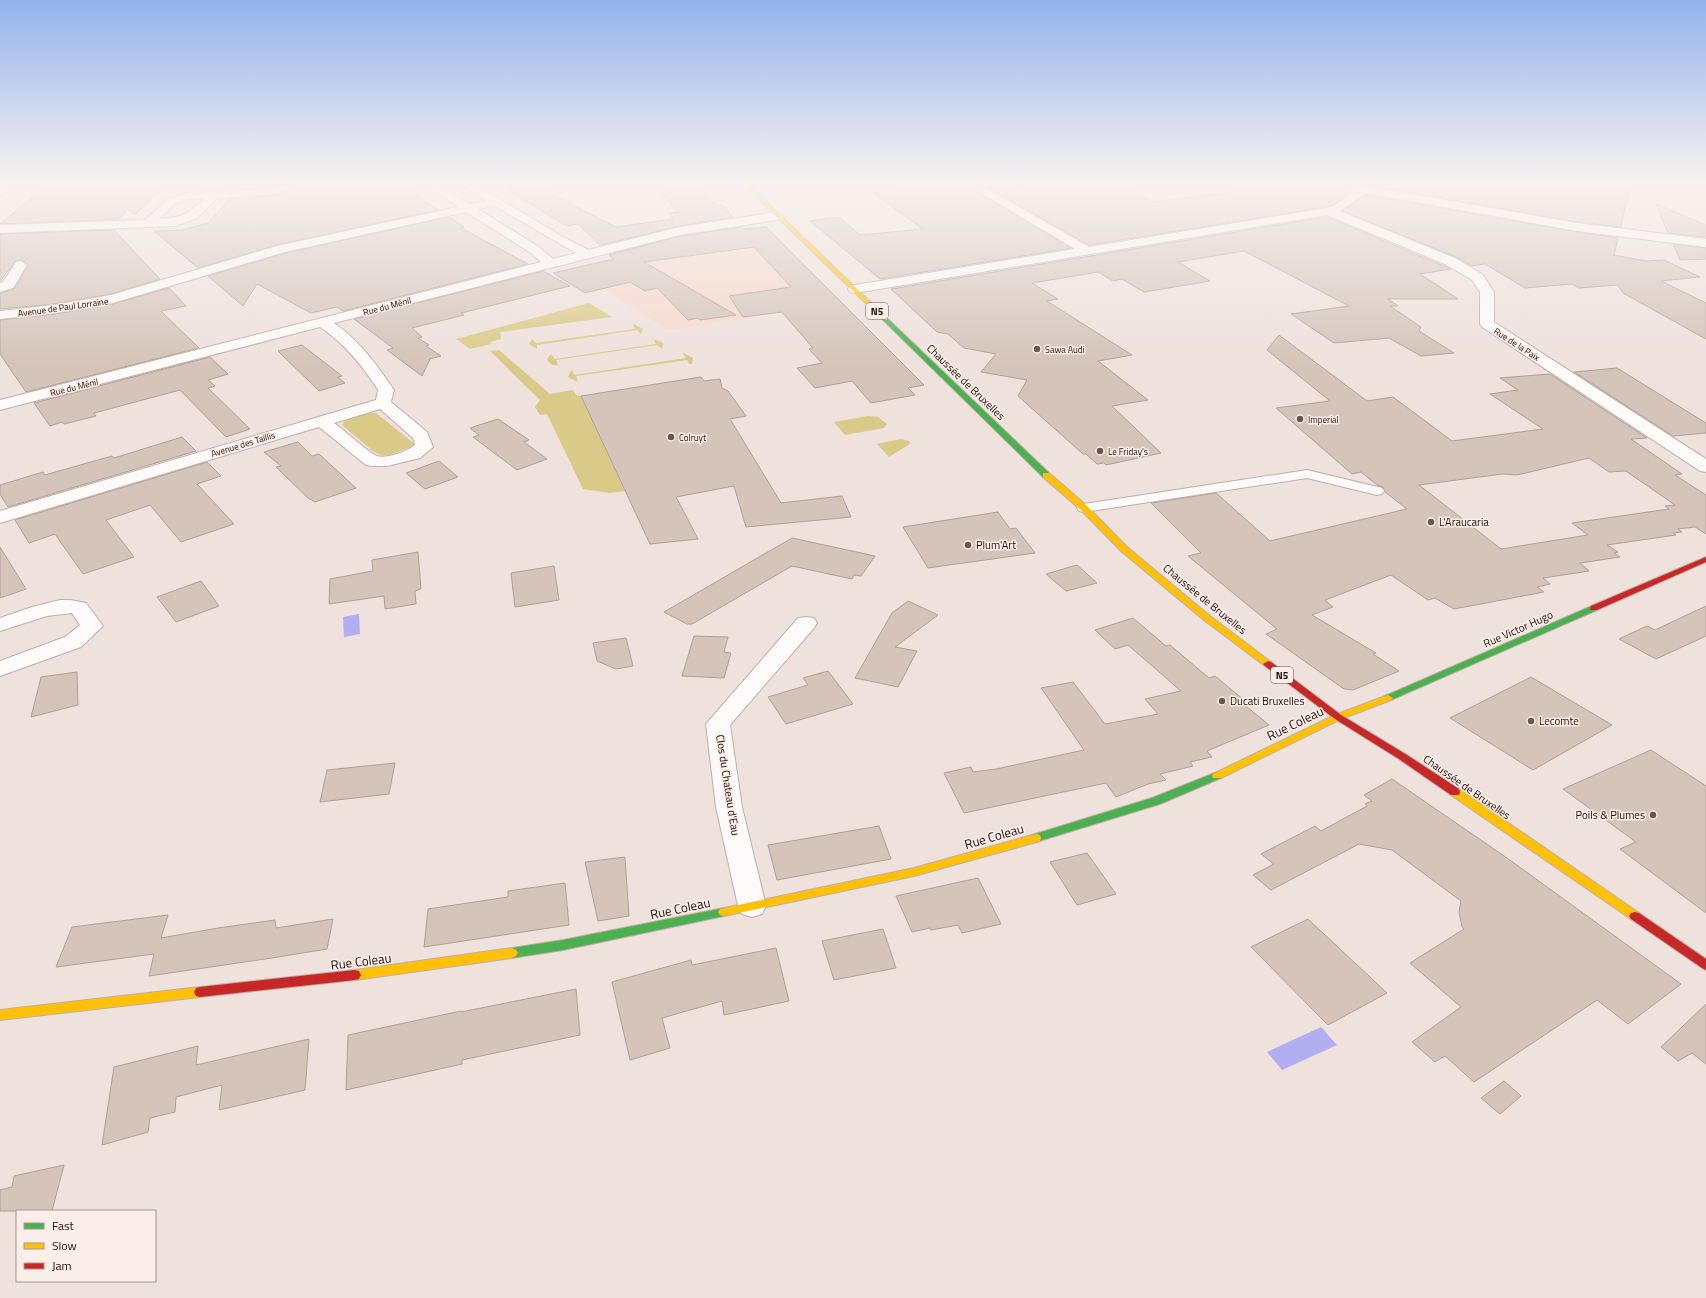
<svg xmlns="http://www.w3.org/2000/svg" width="1706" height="1298" font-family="'Titillium Web',sans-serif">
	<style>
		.built { fill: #f6d8ce }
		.green { fill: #daca88 }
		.water { fill: #b1aff1 }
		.building { fill: #d4c4ba; stroke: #afa097; fill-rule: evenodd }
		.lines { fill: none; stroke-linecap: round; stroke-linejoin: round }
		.lane-casing { stroke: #c0aea8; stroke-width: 2 }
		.street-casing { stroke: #c0aea8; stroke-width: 2 }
		.fast-casing { stroke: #c0aea8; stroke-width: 2 }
		.slow-casing { stroke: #c0aea8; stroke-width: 2 }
		.jam-casing { stroke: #c0aea8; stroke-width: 2 }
		.lane { fill: #fdfafa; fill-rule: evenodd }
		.street { fill: #fdfafa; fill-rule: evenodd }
		.fast { fill: #4caf50; fill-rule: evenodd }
		.slow { fill: #ffc107; fill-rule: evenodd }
		.jam { fill: #c62828; fill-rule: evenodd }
		.poi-dot { fill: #695750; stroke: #fbeee9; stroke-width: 1.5 }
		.labels { text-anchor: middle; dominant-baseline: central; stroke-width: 3; stroke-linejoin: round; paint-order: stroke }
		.far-street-label { font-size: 9px; fill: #210c05; stroke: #fbeee9 }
		.far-poi-label { font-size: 9px; fill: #210c05; stroke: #fbeee9; text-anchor: start }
		.shield { fill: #fbeee9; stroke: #625049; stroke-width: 1 }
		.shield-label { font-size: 10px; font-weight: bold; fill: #210c05 }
		.street-label { font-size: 11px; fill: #210c05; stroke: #fbeee9 }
		.poi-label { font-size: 11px; fill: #210c05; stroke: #fbeee9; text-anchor: start }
		.near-street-label { font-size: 13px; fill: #210c05; stroke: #fbeee9 }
	</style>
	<rect width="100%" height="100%" fill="#efe1dc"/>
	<!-- built -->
	<path class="built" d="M 750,225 L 768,227 L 824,284 L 785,288 L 747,306 L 758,317 L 668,330 L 571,268 L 722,235 L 724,228 Z"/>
	<!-- green -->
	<path class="green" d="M 589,303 L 612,317 L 500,332 L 501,339 L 490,342 L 492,344 L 470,349 L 456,339 Z
		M 634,324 L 643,329 L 641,334 L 637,330 L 537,345 L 537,349 L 529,344 L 532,339 L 536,343 L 635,329 L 633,325 Z
		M 654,339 L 663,343 L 662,349 L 657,345 L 556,360 L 558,365 C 553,366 549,363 547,359 L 551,354 L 555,359 L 656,344 Z
		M 499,350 L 550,394 L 573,390 L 576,395 L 581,396 L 625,491 L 610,493 L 583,489 L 547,414 L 540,415 L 535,407 L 540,400 L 490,351 Z
		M 684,353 L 693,358 L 692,364 L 689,364 L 687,360 L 576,376 L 578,382 L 568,377 L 571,370 L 575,375 L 686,358 L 683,354 Z
		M 369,413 L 376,413 L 416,445 L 390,455 L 381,455 L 374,452 L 342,425 C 347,416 360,415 369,413 Z
		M 868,416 L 878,417 L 887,424 L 884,428 L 845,435 L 834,422 Z
		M 901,439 L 909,441 L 910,444 L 889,457 L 877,444 Z"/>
	<!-- water -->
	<path class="water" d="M 359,614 L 360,634 L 344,637 L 343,617 Z
		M 1321,1027 L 1337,1045 L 1282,1070 L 1267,1052 Z"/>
	<!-- building -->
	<path class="building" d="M 50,183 L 168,183 L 135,215 L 128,209 L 119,219 L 0,224 Z
		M 244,183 L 287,183 L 268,188 L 238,189 Z
		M 315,183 L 398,183 L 438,210 L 277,245 L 198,268 L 154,231 L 182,230 L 208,223 L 230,199 L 268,196 L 313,186 Z
		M 511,183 L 530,183 L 616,227 L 673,219 L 669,213 L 678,212 L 654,183 L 697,183 L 717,206 L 722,205 L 733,217 L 680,226 L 600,245 L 578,224 L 567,226 L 507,190 Z
		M 960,183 L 963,183 L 1071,248 L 880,279 L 810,221 L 839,217 L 860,235 L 923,229 L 873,193 Z
		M 980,183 L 1010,183 L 1010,192 L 1035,189 L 1038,191 L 1091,183 L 1120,183 L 1153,202 L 1235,192 L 1215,183 L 1324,183 L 1326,186 L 1351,192 L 1333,205 L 1326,207 L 1089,245 Z
		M 1358,183 L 1630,183 L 1621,227 L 1577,222 Z
		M 1366,195 L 1577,232 L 1618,238 L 1614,255 L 1646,261 L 1664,260 L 1700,277 L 1661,281 L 1706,303 L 1706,339 L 1623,293 L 1618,285 L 1579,288 L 1572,284 L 1525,288 L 1485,264 L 1472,266 L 1456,257 L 1342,211 Z
		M 1656,204 L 1706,225 L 1706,237 L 1668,233 Z
		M 449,217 L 464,227 L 461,228 L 528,264 L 343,311 L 337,307 L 311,313 L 257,284 L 243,306 L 208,276 L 285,253 Z
		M 1327,217 L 1451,269 L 1420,274 L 1458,299 L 1388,299 L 1398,306 L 1390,306 L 1421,327 L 1419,331 L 1454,353 L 1421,356 L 1389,338 L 1334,343 L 1291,314 L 1349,306 L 1244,251 L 1178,262 L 1210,281 L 1144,292 L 1122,279 L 1113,281 L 1098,272 L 1032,283 L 1058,299 L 1047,301 L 1132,355 L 1098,361 L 1148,400 L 1112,406 L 1161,453 L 1106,465 L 1104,463 L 1097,464 L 1086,454 L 1083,454 L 1018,396 L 1027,380 L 981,372 L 996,354 L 964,348 L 948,334 L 937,332 L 891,289 Z
		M 742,227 L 744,229 L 766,227 L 924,385 L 908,388 L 915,395 L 871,403 L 852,381 L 815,388 L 797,368 L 822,363 L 809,349 L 813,348 L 782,312 L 743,317 L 729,296 L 791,287 L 754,247 L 644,262 L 736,315 L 700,320 L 698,318 L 688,320 L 657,288 L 645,291 L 630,282 L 585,293 L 553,273 L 614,259 L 609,255 L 680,236 Z
		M 114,230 L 160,279 L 111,294 L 54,304 L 0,309 L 0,293 L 14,289 L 28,265 L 22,260 L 16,261 L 0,281 L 0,234 Z
		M 1673,244 L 1706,248 L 1706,259 L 1680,260 Z
		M 543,271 L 570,286 L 461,313 L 464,315 L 412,328 L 422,337 L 418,338 L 429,345 L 426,346 L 441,356 L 430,359 L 422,376 L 387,350 L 393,348 L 354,319 Z
		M 169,288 L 186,306 L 161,311 L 199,348 L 26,392 L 0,354 L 0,320 L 54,314 L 113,304 Z
		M 1279,335 L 1367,401 L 1393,397 L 1452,441 L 1543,429 L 1490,394 L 1518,390 L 1500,378 L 1550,374 L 1647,438 L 1631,439 L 1682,474 L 1675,475 L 1706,495 L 1706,534 L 1695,527 L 1678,529 L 1682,532 L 1673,533 L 1676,535 L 1607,545 L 1618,552 L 1614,553 L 1620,557 L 1580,563 L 1589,571 L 1543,578 L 1550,584 L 1537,587 L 1544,592 L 1454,609 L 1435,598 L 1428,600 L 1391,575 L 1325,600 L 1333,607 L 1312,615 L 1376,653 L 1373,654 L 1399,671 L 1353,690 L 1344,689 L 1266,634 L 1277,629 L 1188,556 L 1201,553 L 1151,503 L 1216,493 L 1270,541 L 1407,509 L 1385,492 L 1383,487 L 1377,485 L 1361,472 L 1352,474 L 1276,408 L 1330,401 L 1267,350 ZM 1589,458 L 1609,472 L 1626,471 L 1675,505 L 1665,506 L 1669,509 L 1572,523 L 1588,535 L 1501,549 L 1419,485 L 1502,474 L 1517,475 Z
		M 302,345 L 342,376 L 338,377 L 345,383 L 319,391 L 278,351 Z
		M 210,357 L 228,374 L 208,380 L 215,386 L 208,388 L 250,429 L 226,437 L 180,390 L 94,413 L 96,416 L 64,424 L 62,422 L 50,426 L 34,403 Z
		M 1617,368 L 1706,423 L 1706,433 L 1673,436 L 1574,372 Z
		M 701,377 L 704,381 L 720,379 L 722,388 L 728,391 L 746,416 L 730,419 L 781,503 L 842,496 L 851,517 L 746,527 L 734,486 L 676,497 L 698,539 L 650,544 L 581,396 Z
		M 498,419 L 529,440 L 524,442 L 547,459 L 517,470 L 473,437 L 479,435 L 470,428 Z
		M 182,437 L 196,451 L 8,507 L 0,494 L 0,485 L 43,472 L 45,475 L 112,456 L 114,458 Z
		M 298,442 L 312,456 L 319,454 L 356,488 L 315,502 L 308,498 L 276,467 L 281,466 L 264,452 Z
		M 439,461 L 458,477 L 425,489 L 406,473 Z
		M 207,462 L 221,476 L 197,484 L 234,524 L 181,542 L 150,505 L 106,520 L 134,557 L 83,574 L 55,534 L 29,543 L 15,520 Z
		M 998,512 L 1010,529 L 1016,528 L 1035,553 L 928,568 L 903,527 Z
		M 792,538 L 875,556 L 861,576 L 854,575 L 852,579 L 792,566 L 692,624 L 687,624 L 664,612 Z
		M 0,547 L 26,589 L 0,598 Z
		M 418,552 L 421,589 L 415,591 L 416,604 L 385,609 L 384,596 L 329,604 L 330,579 L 373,571 L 372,560 Z
		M 1077,565 L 1097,583 L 1066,591 L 1046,574 Z
		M 554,566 L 559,600 L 515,607 L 511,573 Z
		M 201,581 L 219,606 L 176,622 L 157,597 Z
		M 908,601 L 938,615 L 895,647 L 917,651 L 898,687 L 855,678 L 892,613 Z
		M 1706,606 L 1706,636 L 1656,659 L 1619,639 L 1647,626 L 1655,630 Z
		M 1133,618 L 1166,646 L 1170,645 L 1209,678 L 1215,676 L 1244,700 L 1241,702 L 1269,725 L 1207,751 L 1212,757 L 1190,762 L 1193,766 L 1160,774 L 1166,780 L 1148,784 L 1116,797 L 1106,783 L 964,813 L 944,773 L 971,767 L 973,772 L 996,769 L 1084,750 L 1041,688 L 1073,682 L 1105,724 L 1158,714 L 1145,699 L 1181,691 L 1128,645 L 1115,649 L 1095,630 Z
		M 694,636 L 728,637 L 724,652 L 731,653 L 724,678 L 682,676 Z
		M 626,638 L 633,666 L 616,669 L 597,661 L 593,643 Z
		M 828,671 L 853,704 L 786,724 L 768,697 L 808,685 L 803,678 Z
		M 77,672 L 78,705 L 31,717 L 41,677 Z
		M 1531,677 L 1612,725 L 1533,770 L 1450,718 Z
		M 1651,750 L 1706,786 L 1706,913 L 1620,849 L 1636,842 L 1563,789 Z
		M 395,763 L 389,794 L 320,802 L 327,770 Z
		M 1392,779 L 1507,858 L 1681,984 L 1628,1024 L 1597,1000 L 1474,1082 L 1445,1056 L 1435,1062 L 1412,1042 L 1461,1007 L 1410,963 L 1464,929 L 1462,927 L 1459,912 L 1461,901 L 1392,850 L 1359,844 L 1271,890 L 1253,875 L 1274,864 L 1261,854 L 1315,826 L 1321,831 L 1367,806 L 1365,804 L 1372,801 L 1364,795 Z
		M 879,826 L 891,859 L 777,880 L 768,845 Z
		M 1087,853 L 1116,894 L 1077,905 L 1050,862 Z
		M 625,857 L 629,916 L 598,921 L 585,862 Z
		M 978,878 L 1001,924 L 962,933 L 958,925 L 931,930 L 930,928 L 912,932 L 896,896 Z
		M 565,883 L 569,925 L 424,947 L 428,909 L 508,897 L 508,891 Z
		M 168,915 L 161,938 L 218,928 L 275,920 L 276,928 L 333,919 L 327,949 L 272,958 L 149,976 L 154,954 L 56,967 L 72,927 Z
		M 1308,919 L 1387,993 L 1328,1025 L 1251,947 Z
		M 883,929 L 896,968 L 834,980 L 822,941 Z
		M 776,948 L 789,1001 L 724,1015 L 722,1001 L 662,1018 L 670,1048 L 630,1060 L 612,982 L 691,960 L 692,965 Z
		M 576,989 L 580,1035 L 462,1060 L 462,1064 L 346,1090 L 348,1035 L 461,1011 L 461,1012 Z
		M 1706,1004 L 1706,1064 L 1692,1053 L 1678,1061 L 1661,1047 Z
		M 309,1039 L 305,1090 L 219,1110 L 222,1085 L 176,1097 L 175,1112 L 150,1118 L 148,1132 L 102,1145 L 114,1067 L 198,1046 L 196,1065 Z
		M 1504,1081 L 1521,1096 L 1500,1114 L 1481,1098 Z
		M 64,1165 L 52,1211 L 0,1211 L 0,1190 L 12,1187 L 14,1176 Z"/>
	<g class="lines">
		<!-- lane casing -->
		<g class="lane-casing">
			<path id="lane" d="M 1307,470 L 1382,488 L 1384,491 L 1382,494 L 1377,495 L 1307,478 L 1084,512 L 1079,511 L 1077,508 L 1079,505 L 1084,504 Z"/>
		</g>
		<!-- street casing -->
		<g class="street-casing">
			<path id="street" d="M 3,183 L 14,183 L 4,194 L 0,195 L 0,186 Z
				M 294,183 L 314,183 L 313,185 L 268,195 L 217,198 L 197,218 L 176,226 L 0,233 L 0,225 L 145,220 L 168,199 L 187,193 L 268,189 ZM 188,199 L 204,199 C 188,214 182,218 159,219 L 176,203 Z
				M 423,183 L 436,183 L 470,204 L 486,201 L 460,183 L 473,183 L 565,238 L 588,250 L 680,227 L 777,212 L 783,216 L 777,220 L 680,235 L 334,323 C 360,341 377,365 394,390 L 391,402 L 427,432 L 433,447 L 420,458 L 387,466 L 372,466 L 366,465 L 319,427 L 0,523 L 0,511 L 376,400 L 378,390 C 362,365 345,344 320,327 L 0,410 L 0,400 L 541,262 L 531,253 L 466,212 L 285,252 L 113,303 L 54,313 L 0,319 L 0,311 L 54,305 L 111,295 L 277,246 L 458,207 ZM 495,206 L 576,253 L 553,259 L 539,247 L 478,209 ZM 380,409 L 413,438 L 415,445 C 407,451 388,459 377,456 C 369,453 343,429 334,423 Z
				M 964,183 L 977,183 L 1089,247 L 1326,208 L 1334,206 L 1355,191 L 1326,185 L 1325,183 L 1349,183 L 1577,223 L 1706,239 L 1706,247 L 1577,231 L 1366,193 L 1339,211 L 1455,258 L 1482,274 L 1494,292 L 1494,322 L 1706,459 L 1706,472 L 1700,471 L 1482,327 L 1480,324 L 1480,292 L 1472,280 L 1445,264 L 1327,215 L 855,293 L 850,292 L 848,289 L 850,286 L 855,285 L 1075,249 Z
				M 21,261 L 27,265 L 15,285 L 13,288 L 0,292 L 0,283 L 3,282 L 16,262 Z
				M 60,600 L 70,600 L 86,603 L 103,626 L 81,647 L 0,676 L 0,661 L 65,637 L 80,625 L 72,613 L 47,616 L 0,631 L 0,618 L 32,607 Z
				M 806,617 L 814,618 L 817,623 L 814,628 L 730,725 L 742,807 L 766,906 L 762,914 L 752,917 L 742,914 L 738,906 L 716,807 L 706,724 L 798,618 Z"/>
		</g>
		<!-- fast casing -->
		<g class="fast-casing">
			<path id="fast" d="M 883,318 L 887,318 L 1049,473 L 1049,477 L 1043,477 L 883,320 Z
				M 1594,605 L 1597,606 L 1598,608 L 1597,610 L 1391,700 L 1385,700 L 1383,698 L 1385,696 Z
				M 1217,772 L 1221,774 L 1222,776 L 1221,778 L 1160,804 L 1036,842 L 1032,841 L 1031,838 L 1032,835 L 1152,798 Z
				M 724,908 L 728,909 L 730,912 L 728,915 L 724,916 L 563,950 L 512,958 L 508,956 L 506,953 L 508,950 L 512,948 L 563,940 Z"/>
		</g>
		<!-- slow casing -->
		<g class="slow-casing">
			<path id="slow" d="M 742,183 L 747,183 L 887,318 L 887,320 L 883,320 Z
				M 1043,473 L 1049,473 L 1087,506 L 1127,547 L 1210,616 L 1271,662 L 1273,664 L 1271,666 L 1265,666 L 1204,620 L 1121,551 L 1081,510 L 1043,477 Z
				M 1388,695 L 1393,698 L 1391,700 L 1341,719 L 1221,778 L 1213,778 L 1212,776 L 1213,774 L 1335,715 Z
				M 1455,788 L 1459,789 L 1639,913 L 1641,916 L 1639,919 L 1635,920 L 1631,919 L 1451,795 L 1450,792 L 1451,789 Z
				M 1036,834 L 1040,835 L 1041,838 L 1040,841 L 914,876 L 724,916 L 720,915 L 718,912 L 720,909 L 724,908 L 914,868 Z
				M 512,948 L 516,950 L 518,953 L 516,956 L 512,958 L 355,980 L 351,979 L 349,975 L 351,971 L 355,970 Z
				M 200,987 L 204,988 L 206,992 L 204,996 L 200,997 L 0,1020 L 0,1010 Z"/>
		</g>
		<!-- jam casing -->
		<g class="jam-casing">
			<path id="jam" d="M 1706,557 L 1706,562 L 1597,610 L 1591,610 L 1590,608 L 1591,606 Z
				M 1268,661 L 1271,662 L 1341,715 L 1407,755 L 1459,789 L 1460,792 L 1459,795 L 1451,795 L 1399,759 L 1335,719 L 1265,666 L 1263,664 Z
				M 1635,912 L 1639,913 L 1706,959 L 1706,970 L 1702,968 L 1631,919 L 1629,916 L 1631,913 Z
				M 355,970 L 359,971 L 361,975 L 359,979 L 355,980 L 200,997 L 196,996 L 194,992 L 196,988 L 200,987 Z"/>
		</g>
		<!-- lane -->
		<use href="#lane" class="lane"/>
		<!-- street -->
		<use href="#street" class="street"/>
		<!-- fast -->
		<use href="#fast" class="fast"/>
		<!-- slow -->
		<use href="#slow" class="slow"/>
		<!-- jam -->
		<use href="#jam" class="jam"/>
	</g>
	<!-- sky -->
	<linearGradient id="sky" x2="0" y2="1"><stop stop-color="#92b2ec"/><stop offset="0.5" stop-color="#f8f2ef"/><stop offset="1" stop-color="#f8f2ef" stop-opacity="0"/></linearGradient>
	<rect width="1706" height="365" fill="url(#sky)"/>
	<!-- markers -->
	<g class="poi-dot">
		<circle cx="1037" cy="349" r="4"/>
		<circle cx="1300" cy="419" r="4"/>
		<circle cx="671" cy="437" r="4"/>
		<circle cx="1100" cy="451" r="4"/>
		<circle cx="1431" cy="522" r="4"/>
		<circle cx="968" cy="545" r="4"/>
		<circle cx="1222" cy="701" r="4"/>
		<circle cx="1531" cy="721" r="4"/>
		<circle cx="1653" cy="815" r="4"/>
	</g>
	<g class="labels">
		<!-- far-street labels -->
		<g class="far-street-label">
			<text transform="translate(387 306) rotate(-15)">Rue du Ménil</text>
			<text transform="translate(63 307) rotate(-8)">Avenue de Paul Lorraine</text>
			<text transform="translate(1517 344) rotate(33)">Rue de la Paix</text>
			<text transform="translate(74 387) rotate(-14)">Rue du Ménil</text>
			<text transform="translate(243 444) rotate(-17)">Avenue des Taillis</text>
		</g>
		<!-- far-poi labels -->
		<g class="far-poi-label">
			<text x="1045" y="349">Sawa Audi</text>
			<text x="1308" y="419">Imperial</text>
			<text x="679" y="437">Colruyt</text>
			<text x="1108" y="451">Le Friday's</text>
		</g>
		<!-- shield labels -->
		<g class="shield">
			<rect x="866" y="303" width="22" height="16" rx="3"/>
			<rect x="1271" y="667" width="22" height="16" rx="3"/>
		</g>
		<g class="shield-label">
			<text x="877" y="311">N5</text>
			<text x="1282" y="675">N5</text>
		</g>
		<!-- street labels -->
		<g class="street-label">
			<text transform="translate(966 382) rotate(44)">Chaussée de Bruxelles</text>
			<text transform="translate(1205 599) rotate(39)">Chaussée de Bruxelles</text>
			<text transform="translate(1518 629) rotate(-24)">Rue Victor Hugo</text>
			<text transform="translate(728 785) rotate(81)">Clos du Chateau d'Eau</text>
			<text transform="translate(1467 787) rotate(35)">Chaussée de Bruxelles</text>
		</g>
		<!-- poi labels -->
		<g class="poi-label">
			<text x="1439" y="522">L'Araucaria</text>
			<text x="976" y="545">Plum'Art</text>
			<text x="1230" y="701">Ducati Bruxelles</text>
			<text x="1539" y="721">Lecomte</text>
			<text x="1645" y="815" text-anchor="end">Poils &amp; Plumes</text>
		</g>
		<!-- near-street labels -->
		<g class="near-street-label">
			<text transform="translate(1295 723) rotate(-26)">Rue Coleau</text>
			<text transform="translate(994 836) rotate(-16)">Rue Coleau</text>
			<text transform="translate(680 908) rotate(-12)">Rue Coleau</text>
			<text transform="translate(361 961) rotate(-7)">Rue Coleau</text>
		</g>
	</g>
	<!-- legend -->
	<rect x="16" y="1210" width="140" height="72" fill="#fbeee9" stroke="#a4948e"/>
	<rect x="24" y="1223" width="20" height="6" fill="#4caf50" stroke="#a4948e"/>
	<text x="52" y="1230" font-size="12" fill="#210c05">Fast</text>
	<rect x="24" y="1243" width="20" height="6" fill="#ffc107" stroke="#a4948e"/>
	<text x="52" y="1250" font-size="12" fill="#210c05">Slow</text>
	<rect x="24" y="1263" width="20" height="6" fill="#c62828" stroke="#a4948e"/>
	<text x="52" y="1270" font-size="12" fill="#210c05">Jam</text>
</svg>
